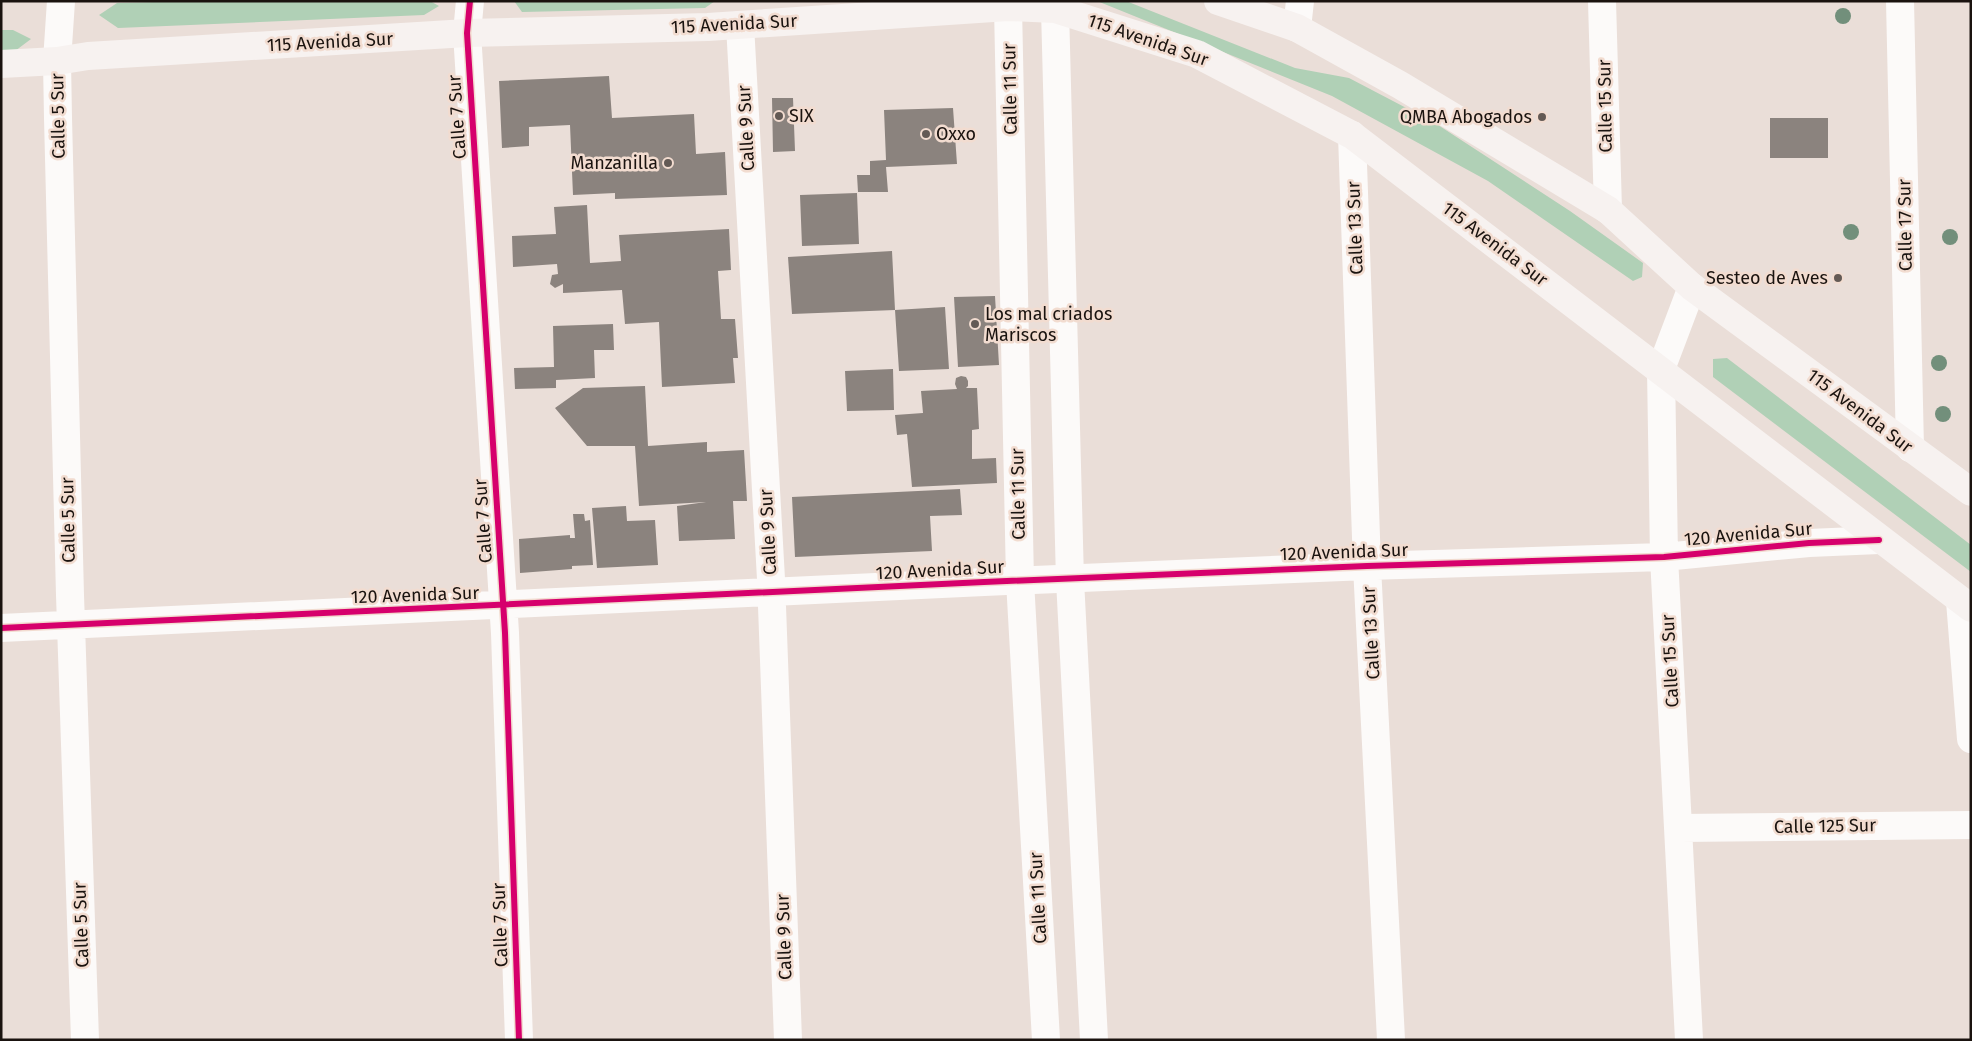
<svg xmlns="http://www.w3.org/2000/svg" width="1972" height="1041" font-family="'Fira Sans',sans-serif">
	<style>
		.green { fill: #b0d0b6 }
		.building { fill: #8b837e }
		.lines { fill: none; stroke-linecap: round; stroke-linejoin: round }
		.minor { stroke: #fcfaf9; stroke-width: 28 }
		.tertiary { stroke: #fcfaf9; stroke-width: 28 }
		.primary { stroke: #f7f2f0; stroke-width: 28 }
		.cycleway-casing { stroke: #f2dcd0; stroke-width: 9 }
		.cycleway { stroke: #d6006c; stroke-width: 6 }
		.tree { fill: #728f7b }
		.poi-dot { fill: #635a55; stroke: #f2dcd0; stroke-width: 2 }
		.labels { text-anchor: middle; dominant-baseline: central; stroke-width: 5; stroke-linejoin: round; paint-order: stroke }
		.street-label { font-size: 18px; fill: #1a130f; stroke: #f2dcd0 }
		.poi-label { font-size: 18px; fill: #1a130f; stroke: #f2dcd0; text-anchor: start }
	</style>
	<rect width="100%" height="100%" fill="#eaded8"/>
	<!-- green -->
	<path class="green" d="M 192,1 L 430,1 L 439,6 L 424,15 L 118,28 L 99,15 L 117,3 Z
		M 514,1 L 715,1 L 705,8 L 522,12 Z
		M 1097,1 L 1126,1 L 1295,68 L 1349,78 L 1435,123 L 1570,211 L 1643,263 L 1642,277 L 1633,281 L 1488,181 L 1332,96 Z
		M 1,30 L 13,30 L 31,39 L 15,51 L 1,52 Z
		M 1727,358 L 1971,545 L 1971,572 L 1713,377 L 1713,359 Z"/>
	<!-- building -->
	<path class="building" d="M 609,76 L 612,118 L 694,114 L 696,154 L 725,152 L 727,195 L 615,199 L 615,193 L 573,195 L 570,125 L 529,127 L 529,146 L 502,148 L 499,81 Z
		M 772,98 L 793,98 L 795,151 L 773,152 Z
		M 953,108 L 957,164 L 886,167 L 888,192 L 858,192 L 857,175 L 870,175 L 870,161 L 886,160 L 884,110 Z
		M 1770,118 L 1828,118 L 1828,158 L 1770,158 Z
		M 857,193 L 859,244 L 802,246 L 800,195 Z
		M 587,205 L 590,263 L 621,261 L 619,235 L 729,229 L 731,270 L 718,271 L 721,319 L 735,319 L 738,358 L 733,358 L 735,383 L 662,387 L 659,322 L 625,324 L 622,290 L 563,293 L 563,284 L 555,288 L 550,284 L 552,275 L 558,274 L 557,264 L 513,267 L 512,236 L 556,234 L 554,207 Z
		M 892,251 L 895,310 L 792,314 L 788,257 Z
		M 995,296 L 999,365 L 958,367 L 954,297 Z
		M 945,307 L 949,369 L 899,371 L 895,310 Z
		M 613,324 L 614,350 L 594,350 L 595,378 L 556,380 L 556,388 L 515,389 L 514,368 L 554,367 L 553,326 Z
		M 893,369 L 894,410 L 847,411 L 845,371 Z
		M 961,376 L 966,377 L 968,381 L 968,386 L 966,388 L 977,388 L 979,429 L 972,430 L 972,459 L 996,458 L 997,483 L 912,487 L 907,434 L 897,435 L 895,415 L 923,413 L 921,391 L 957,389 L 955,384 L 956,378 Z
		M 645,386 L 648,446 L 707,442 L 707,452 L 744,450 L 747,501 L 733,501 L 735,539 L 679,541 L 677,506 L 706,502 L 639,506 L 635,446 L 587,446 L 555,408 L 583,388 Z
		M 960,489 L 962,515 L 930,516 L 932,551 L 795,557 L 792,497 Z
		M 626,506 L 627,521 L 655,520 L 658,565 L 597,568 L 592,508 Z
		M 573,514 L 584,514 L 585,521 L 590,520 L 593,565 L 572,566 L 572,569 L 520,573 L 519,539 L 570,535 L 570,538 L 575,538 Z"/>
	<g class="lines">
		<!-- minor -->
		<path class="minor" d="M 61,1 L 57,61 L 58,118 L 70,595 L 85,1040
			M 470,1 L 467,33 L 505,633 L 519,1040
			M 1602,1 L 1608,210
			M 1900,1 L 1910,448
			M 740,25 L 771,579 L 788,1040
			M 1297,28 L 1300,1
			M 1352,135 L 1367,566 L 1391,1040
			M 1960,601 L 1971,739
			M 1,628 L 984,582 L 1367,566 L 1664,557 L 1809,543 L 1879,540
			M 1680,828 L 1971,825
			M 1689,1040 L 1664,557 L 1661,369 L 1692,287"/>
		<!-- tertiary -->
		<path class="tertiary" d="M 1008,7 L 1020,581 L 1046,1040
			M 1055,9 L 1070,580 L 1094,1040"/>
		<!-- primary -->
		<path class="primary" d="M 1218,1 L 1297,28 L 1400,85 L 1608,210 L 1692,287 L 1971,492
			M 1,64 L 57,61 L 88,56 L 467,33 L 708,27 L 1008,7 L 1055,9 L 1197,54 L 1352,135 L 1971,608"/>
		<!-- cycleway casing -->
		<g class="cycleway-casing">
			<path id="cycleway" d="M 470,1 L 467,33 L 505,633 L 519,1040
				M 1,628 L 984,582 L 1367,566 L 1664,557 L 1809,543 L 1879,540"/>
		</g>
		<!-- cycleway -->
		<use href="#cycleway" class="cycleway"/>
	</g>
	<!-- trees -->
	<g class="tree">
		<circle cx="1843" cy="16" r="8"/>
		<circle cx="1851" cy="232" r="8"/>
		<circle cx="1950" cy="237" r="8"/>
		<circle cx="1939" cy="363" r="8"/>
		<circle cx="1943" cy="414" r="8"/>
	</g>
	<!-- markers -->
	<g class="poi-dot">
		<circle cx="779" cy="116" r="5"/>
		<circle cx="1542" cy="117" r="5"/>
		<circle cx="926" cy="134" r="5"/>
		<circle cx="668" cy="163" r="5"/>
		<circle cx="1838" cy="278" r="5"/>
		<circle cx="975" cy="324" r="5"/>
	</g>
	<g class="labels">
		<!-- street labels -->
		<g class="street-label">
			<text transform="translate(734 24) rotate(-3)">115 Avenida Sur</text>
			<text transform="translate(1148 40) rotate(19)">115 Avenida Sur</text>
			<text transform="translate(330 42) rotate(-3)">115 Avenida Sur</text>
			<text transform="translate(1010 89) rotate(-91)">Calle 11 Sur</text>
			<text transform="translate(1605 106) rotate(-91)">Calle 15 Sur</text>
			<text transform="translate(58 116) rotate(-91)">Calle 5 Sur</text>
			<text transform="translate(457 117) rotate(-94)">Calle 7 Sur</text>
			<text transform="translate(746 128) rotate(-93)">Calle 9 Sur</text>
			<text transform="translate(1905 225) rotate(-91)">Calle 17 Sur</text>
			<text transform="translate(1355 228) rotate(-92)">Calle 13 Sur</text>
			<text transform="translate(1495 244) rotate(37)">115 Avenida Sur</text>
			<text transform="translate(1860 411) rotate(37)">115 Avenida Sur</text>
			<text transform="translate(1018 494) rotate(-91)">Calle 11 Sur</text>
			<text transform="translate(68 520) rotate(-91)">Calle 5 Sur</text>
			<text transform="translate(483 521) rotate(-94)">Calle 7 Sur</text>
			<text transform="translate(768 532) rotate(-93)">Calle 9 Sur</text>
			<text transform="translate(1748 534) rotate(-5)">120 Avenida Sur</text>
			<text transform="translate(1344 552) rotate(-2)">120 Avenida Sur</text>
			<text transform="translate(940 570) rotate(-3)">120 Avenida Sur</text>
			<text transform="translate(415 595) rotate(-2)">120 Avenida Sur</text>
			<text transform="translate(1371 633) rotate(-93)">Calle 13 Sur</text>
			<text transform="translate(1670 661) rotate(-93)">Calle 15 Sur</text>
			<text transform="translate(1825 826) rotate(-1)">Calle 125 Sur</text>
			<text transform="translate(1038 898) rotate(-93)">Calle 11 Sur</text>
			<text transform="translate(81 925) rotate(-92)">Calle 5 Sur</text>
			<text transform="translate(500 925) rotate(-92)">Calle 7 Sur</text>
			<text transform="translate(784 937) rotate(-92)">Calle 9 Sur</text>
		</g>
		<!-- poi labels -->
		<g class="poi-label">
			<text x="789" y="116">SIX</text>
			<text x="1532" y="117" text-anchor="end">QMBA Abogados</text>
			<text x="936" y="134">Oxxo</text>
			<text x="658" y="163" text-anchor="end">Manzanilla</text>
			<text x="1828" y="278" text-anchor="end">Sesteo de Aves</text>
			<text x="985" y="314">Los mal criados<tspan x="985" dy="21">Mariscos</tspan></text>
		</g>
	</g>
	<!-- border -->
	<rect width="1972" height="1041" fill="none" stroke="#1a130f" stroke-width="5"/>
</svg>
